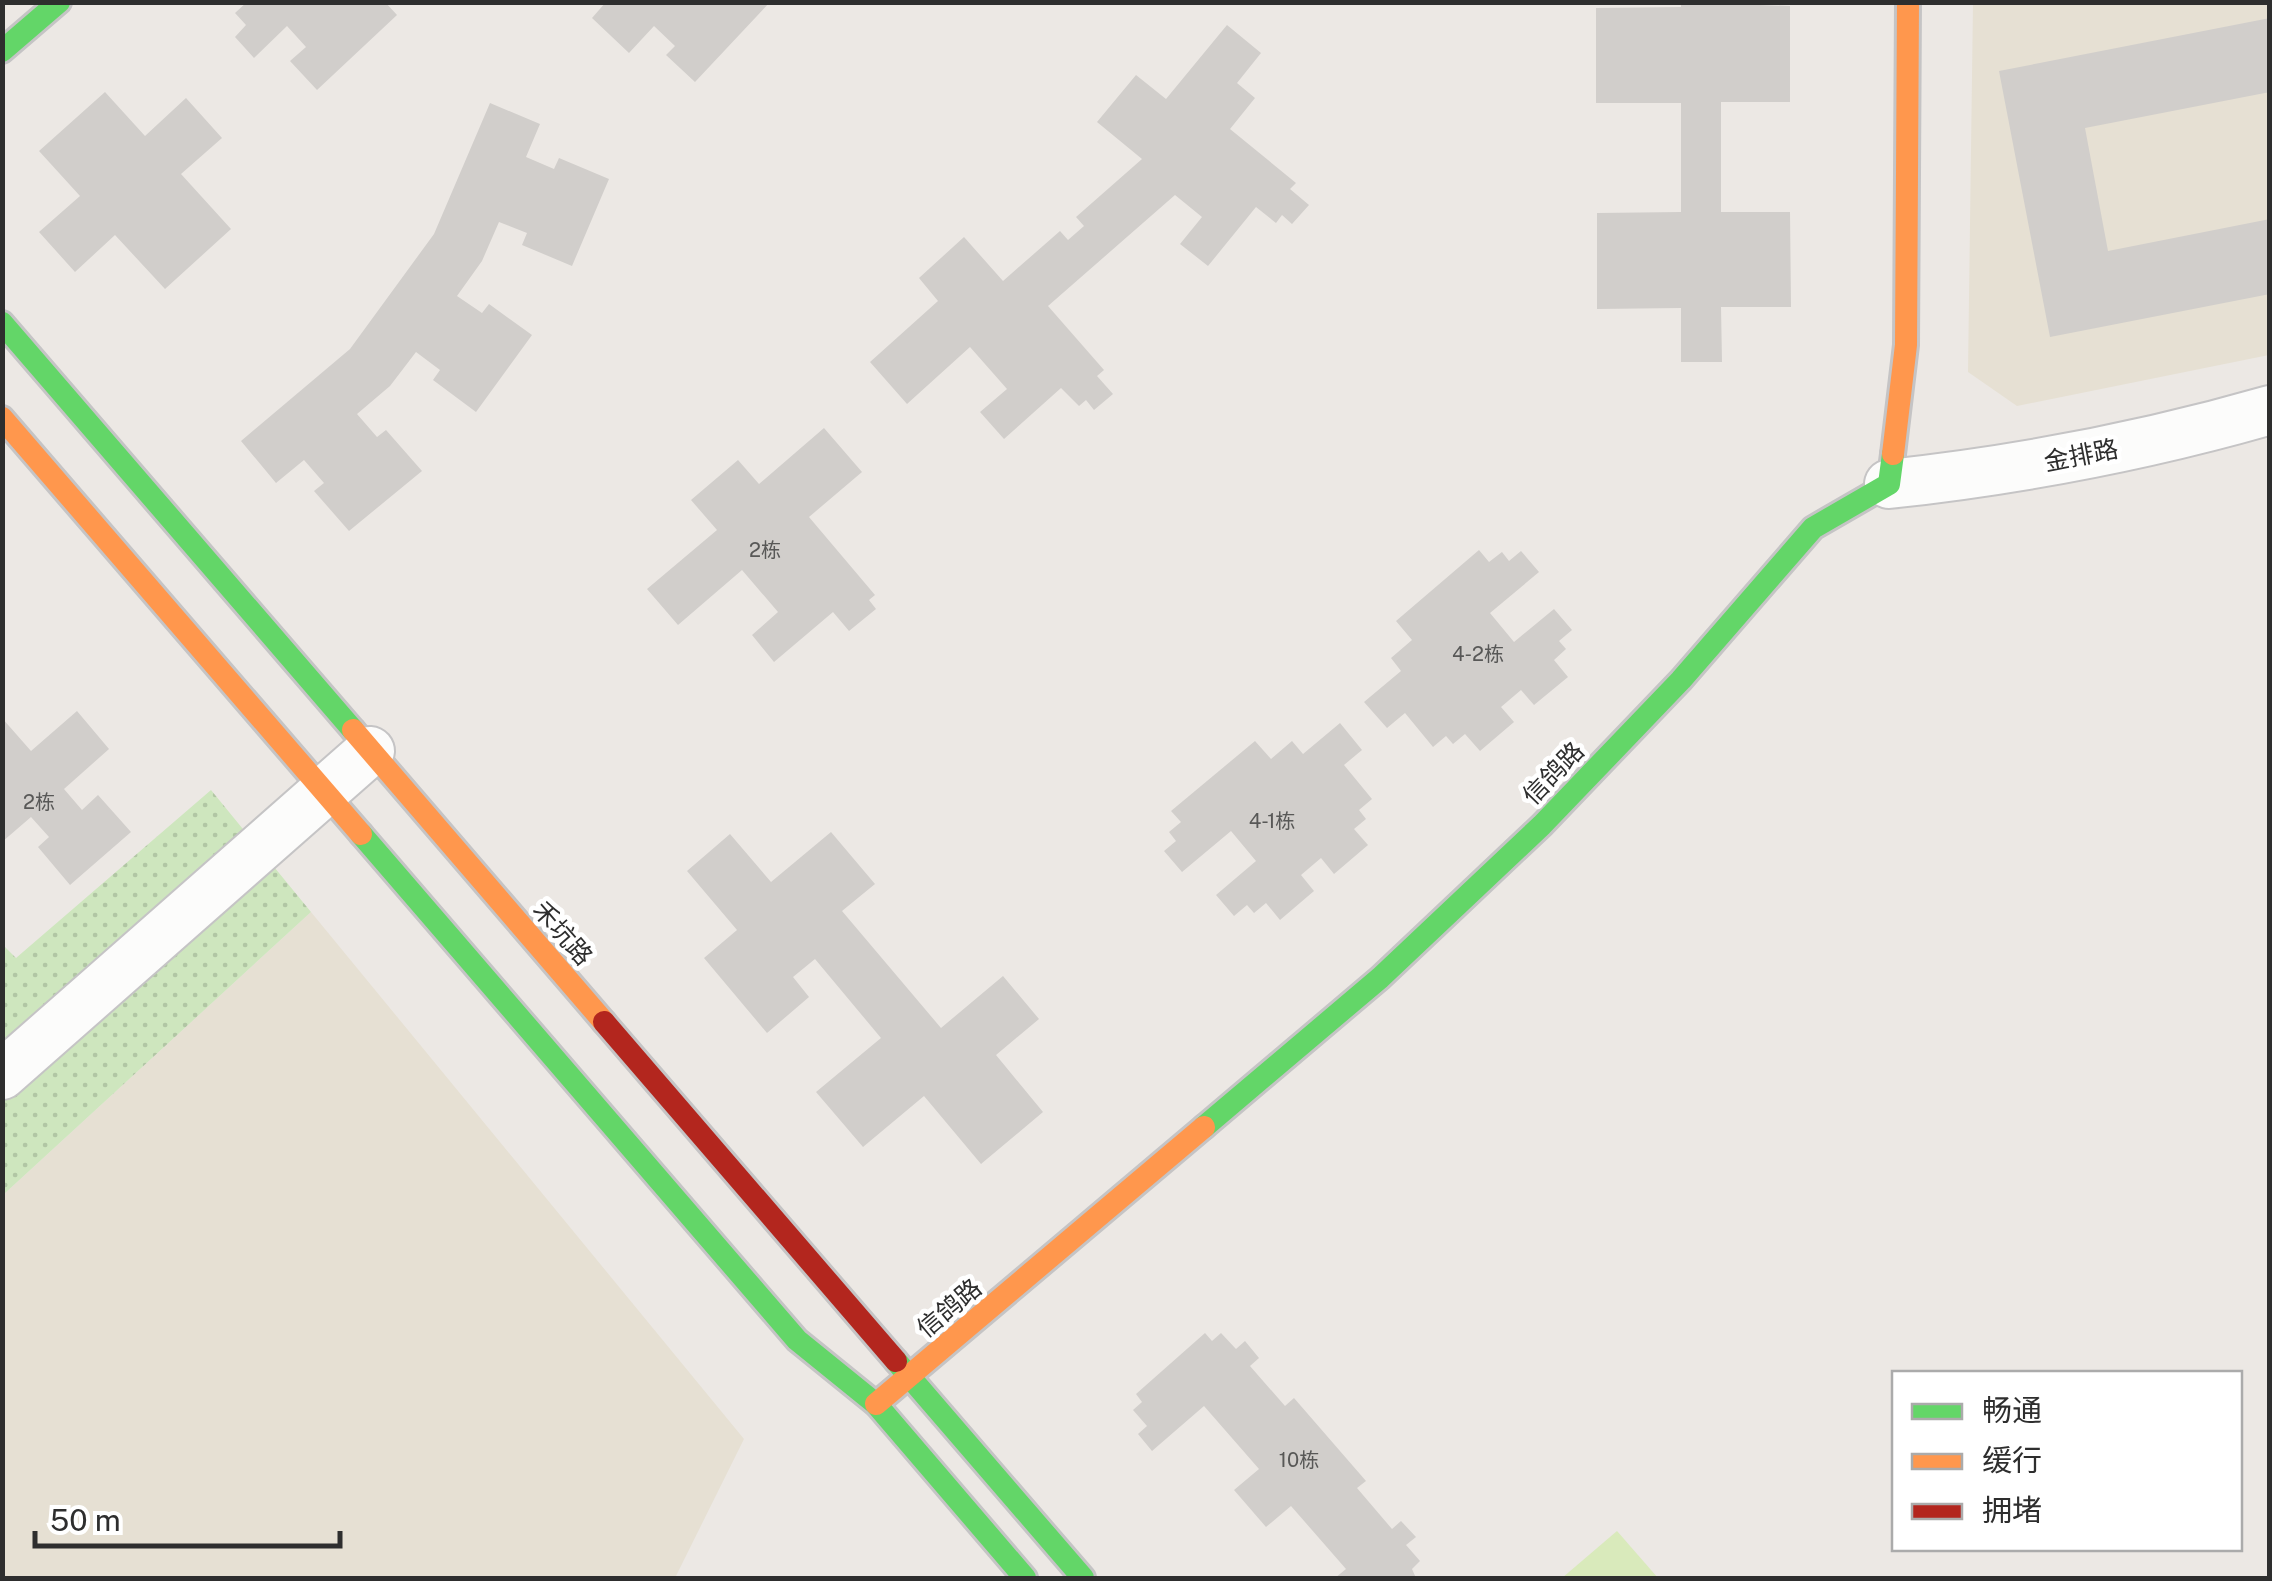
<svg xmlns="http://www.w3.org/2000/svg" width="2272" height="1581" font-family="'Public Sans','Noto Sans SC',sans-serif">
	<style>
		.education { fill: #e6e0d3 }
		.park { fill: url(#park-dots) }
		.pitch { fill: #d9eabb }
		.building { fill: #d1cecb }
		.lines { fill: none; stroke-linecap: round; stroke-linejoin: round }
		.street-casing { stroke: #c5c4c5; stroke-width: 52 }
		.fast-casing { stroke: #c5c4c5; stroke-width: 28 }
		.slow-casing { stroke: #c5c4c5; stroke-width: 28 }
		.jam-casing { stroke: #c5c4c5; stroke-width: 28 }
		.street { stroke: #fcfcfb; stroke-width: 48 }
		.fast { stroke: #63d668; stroke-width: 22 }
		.slow { stroke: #ff974d; stroke-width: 22 }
		.jam { stroke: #b3261e; stroke-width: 22 }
		.labels { text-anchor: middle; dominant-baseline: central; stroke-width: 9; stroke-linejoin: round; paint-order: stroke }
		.number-label { font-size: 20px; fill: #585857 }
		.street-label { font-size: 25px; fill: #2e2e2e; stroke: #fff }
	</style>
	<defs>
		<pattern id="park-dots" width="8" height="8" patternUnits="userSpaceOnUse" patternTransform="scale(2.5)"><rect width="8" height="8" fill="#cee6be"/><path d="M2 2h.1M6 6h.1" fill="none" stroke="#b1c6a4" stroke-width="1.8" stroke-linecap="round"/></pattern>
	</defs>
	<rect width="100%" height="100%" fill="#ece8e4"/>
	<!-- education -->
	<path class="education" d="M 1973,3 L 2269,3 L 2269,355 L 2017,406 L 1968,372 Z
		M 311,912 L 744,1439 L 675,1578 L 3,1578 L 3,1195 Z"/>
	<!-- park -->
	<path class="park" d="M 211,790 L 311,912 L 3,1195 L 2,944 L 16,958 Z"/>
	<!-- pitch -->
	<path class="pitch" d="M 1617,1531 L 1658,1578 L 1562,1578 Z"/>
	<!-- building -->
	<path class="building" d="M 247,2 L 385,2 L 397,15 L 317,90 L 290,61 L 306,47 L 287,26 L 254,58 L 235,37 L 246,25 L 235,13 Z
		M 606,2 L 770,2 L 695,82 L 666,55 L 675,46 L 654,26 L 629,53 L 592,18 Z
		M 1681,2 L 1790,6 L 1790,102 L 1721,102 L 1721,212 L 1790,212 L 1791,307 L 1721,307 L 1722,362 L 1681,362 L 1681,308 L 1597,309 L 1597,213 L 1681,212 L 1681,103 L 1596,103 L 1596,8 L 1681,7 Z
		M 2270,18 L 2270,92 L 2085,128 L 2108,251 L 2270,219 L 2270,294 L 2050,337 L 1999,71 Z
		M 1227,25 L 1261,53 L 1237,83 L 1255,98 L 1230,129 L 1296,183 L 1290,189 L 1309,205 L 1292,224 L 1282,215 L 1276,223 L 1256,207 L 1208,266 L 1180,244 L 1202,217 L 1175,195 L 1048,306 L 1104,370 L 1097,376 L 1113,394 L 1094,410 L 1086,400 L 1079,406 L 1061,388 L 1004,439 L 980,412 L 1007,389 L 970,347 L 907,404 L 870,362 L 938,301 L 919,278 L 964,237 L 1003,281 L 1060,231 L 1068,240 L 1084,226 L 1076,217 L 1142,159 L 1097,122 L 1136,75 L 1166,99 Z
		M 105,92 L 145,136 L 186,98 L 222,138 L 181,174 L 231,229 L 165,289 L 115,235 L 75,272 L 39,232 L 80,196 L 39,151 Z
		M 490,103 L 540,124 L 526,157 L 554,169 L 559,158 L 609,179 L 572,266 L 522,245 L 527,233 L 499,222 L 482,261 L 457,296 L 482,313 L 489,304 L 532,335 L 476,412 L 433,380 L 440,370 L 416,352 L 390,386 L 357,414 L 377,437 L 386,430 L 422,471 L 349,531 L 314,491 L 324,483 L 304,460 L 276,483 L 241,441 L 350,349 L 434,234 Z
		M 824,428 L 862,472 L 809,517 L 875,595 L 869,600 L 876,609 L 849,631 L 833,612 L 774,662 L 752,635 L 778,612 L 742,570 L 678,625 L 647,589 L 717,530 L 691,500 L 738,460 L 759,484 Z
		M 1479,550 L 1489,562 L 1502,552 L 1509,561 L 1521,551 L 1539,572 L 1490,613 L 1514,642 L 1554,609 L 1572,630 L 1559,641 L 1566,649 L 1554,660 L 1568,677 L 1534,705 L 1521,690 L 1501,707 L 1514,722 L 1480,751 L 1465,734 L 1453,744 L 1446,736 L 1433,747 L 1405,713 L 1387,728 L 1364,702 L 1401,671 L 1391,658 L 1412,640 L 1396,621 Z
		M 77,711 L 109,749 L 64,789 L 82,810 L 98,795 L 131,832 L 70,885 L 38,847 L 49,837 L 31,817 L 2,842 L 2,718 L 31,751 Z
		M 1340,723 L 1362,750 L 1344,765 L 1372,799 L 1359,810 L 1366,819 L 1354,829 L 1368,845 L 1334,874 L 1321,858 L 1301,875 L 1314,891 L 1280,920 L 1266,903 L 1254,913 L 1247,905 L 1234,916 L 1216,895 L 1256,861 L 1231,831 L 1182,872 L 1164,851 L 1176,841 L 1169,832 L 1181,822 L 1171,811 L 1255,741 L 1271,759 L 1292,741 L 1303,754 Z
		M 831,832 L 875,884 L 842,911 L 941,1028 L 1003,976 L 1039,1019 L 996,1055 L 1043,1112 L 981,1164 L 924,1096 L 863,1147 L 816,1092 L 881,1038 L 815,959 L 793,977 L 809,997 L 767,1033 L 704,958 L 737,930 L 687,871 L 730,834 L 771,882 Z
		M 1205,1333 L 1212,1341 L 1221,1333 L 1236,1349 L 1245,1341 L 1259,1358 L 1250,1366 L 1285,1406 L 1294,1398 L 1366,1481 L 1357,1488 L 1392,1529 L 1401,1521 L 1416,1537 L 1406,1545 L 1420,1561 L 1412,1569 L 1416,1578 L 1335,1578 L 1346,1569 L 1291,1506 L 1266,1527 L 1234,1490 L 1259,1469 L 1204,1406 L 1152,1451 L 1138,1434 L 1147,1426 L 1133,1410 L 1142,1402 L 1136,1394 Z"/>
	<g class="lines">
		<!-- street casing -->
		<g class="street-casing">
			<path id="street" d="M 1889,484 C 2018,470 2145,446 2270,410
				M 2,1075 L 370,751"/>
		</g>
		<!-- fast casing -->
		<g class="fast-casing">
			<path id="fast" d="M 2,51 L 59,2
				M 2,323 L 353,730
				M 361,834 L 797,1340 L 876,1404 L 1025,1578
				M 1204,1127 L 1380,978 L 1542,825 L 1681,680 L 1813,528 L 1889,484 L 1893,454
				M 896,1361 L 1083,1578"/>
		</g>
		<!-- slow casing -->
		<g class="slow-casing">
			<path id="slow" d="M 2,418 L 361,834
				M 1893,454 L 1906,345 L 1908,2
				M 353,730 L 604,1022
				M 876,1404 L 1204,1127"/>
		</g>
		<!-- jam casing -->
		<g class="jam-casing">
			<path id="jam" d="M 604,1022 L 896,1361"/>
		</g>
		<!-- street -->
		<use href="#street" class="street"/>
		<!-- fast -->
		<use href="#fast" class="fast"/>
		<!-- slow -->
		<use href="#slow" class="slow"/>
		<!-- jam -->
		<use href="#jam" class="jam"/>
	</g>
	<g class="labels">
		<!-- number labels -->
		<g class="number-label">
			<text x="765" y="550">2栋</text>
			<text x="1478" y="654">4-2栋</text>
			<text x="39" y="802">2栋</text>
			<text x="1272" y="821">4-1栋</text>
			<text x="1299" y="1460">10栋</text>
		</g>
		<!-- street labels -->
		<g class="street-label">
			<text transform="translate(2081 455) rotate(-11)">金排路</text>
			<text transform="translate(1553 773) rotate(-46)">信鸽路</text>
			<text transform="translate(563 933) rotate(49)">禾坑路</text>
			<text transform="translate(949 1308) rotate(-40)">信鸽路</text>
		</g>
	</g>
	<!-- border -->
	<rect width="2272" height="1581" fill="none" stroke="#2e2e2e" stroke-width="10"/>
	<!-- legend -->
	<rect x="1892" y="1371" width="350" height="180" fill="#ffffff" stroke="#ababab" stroke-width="2.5"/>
	<rect x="1912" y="1404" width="50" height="15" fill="#63d668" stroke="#ababab" stroke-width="2.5"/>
	<text x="1982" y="1421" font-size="30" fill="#2e2e2e">畅通</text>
	<rect x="1912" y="1454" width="50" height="15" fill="#ff974d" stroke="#ababab" stroke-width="2.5"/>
	<text x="1982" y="1471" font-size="30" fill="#2e2e2e">缓行</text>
	<rect x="1912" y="1504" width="50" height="15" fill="#b3261e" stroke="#ababab" stroke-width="2.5"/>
	<text x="1982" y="1521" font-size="30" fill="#2e2e2e">拥堵</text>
	<!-- scale -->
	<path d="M35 1531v15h305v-15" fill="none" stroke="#2e2e2e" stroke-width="5"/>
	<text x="50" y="1531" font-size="30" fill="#2e2e2e" stroke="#ffffff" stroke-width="8" paint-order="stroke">50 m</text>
</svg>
